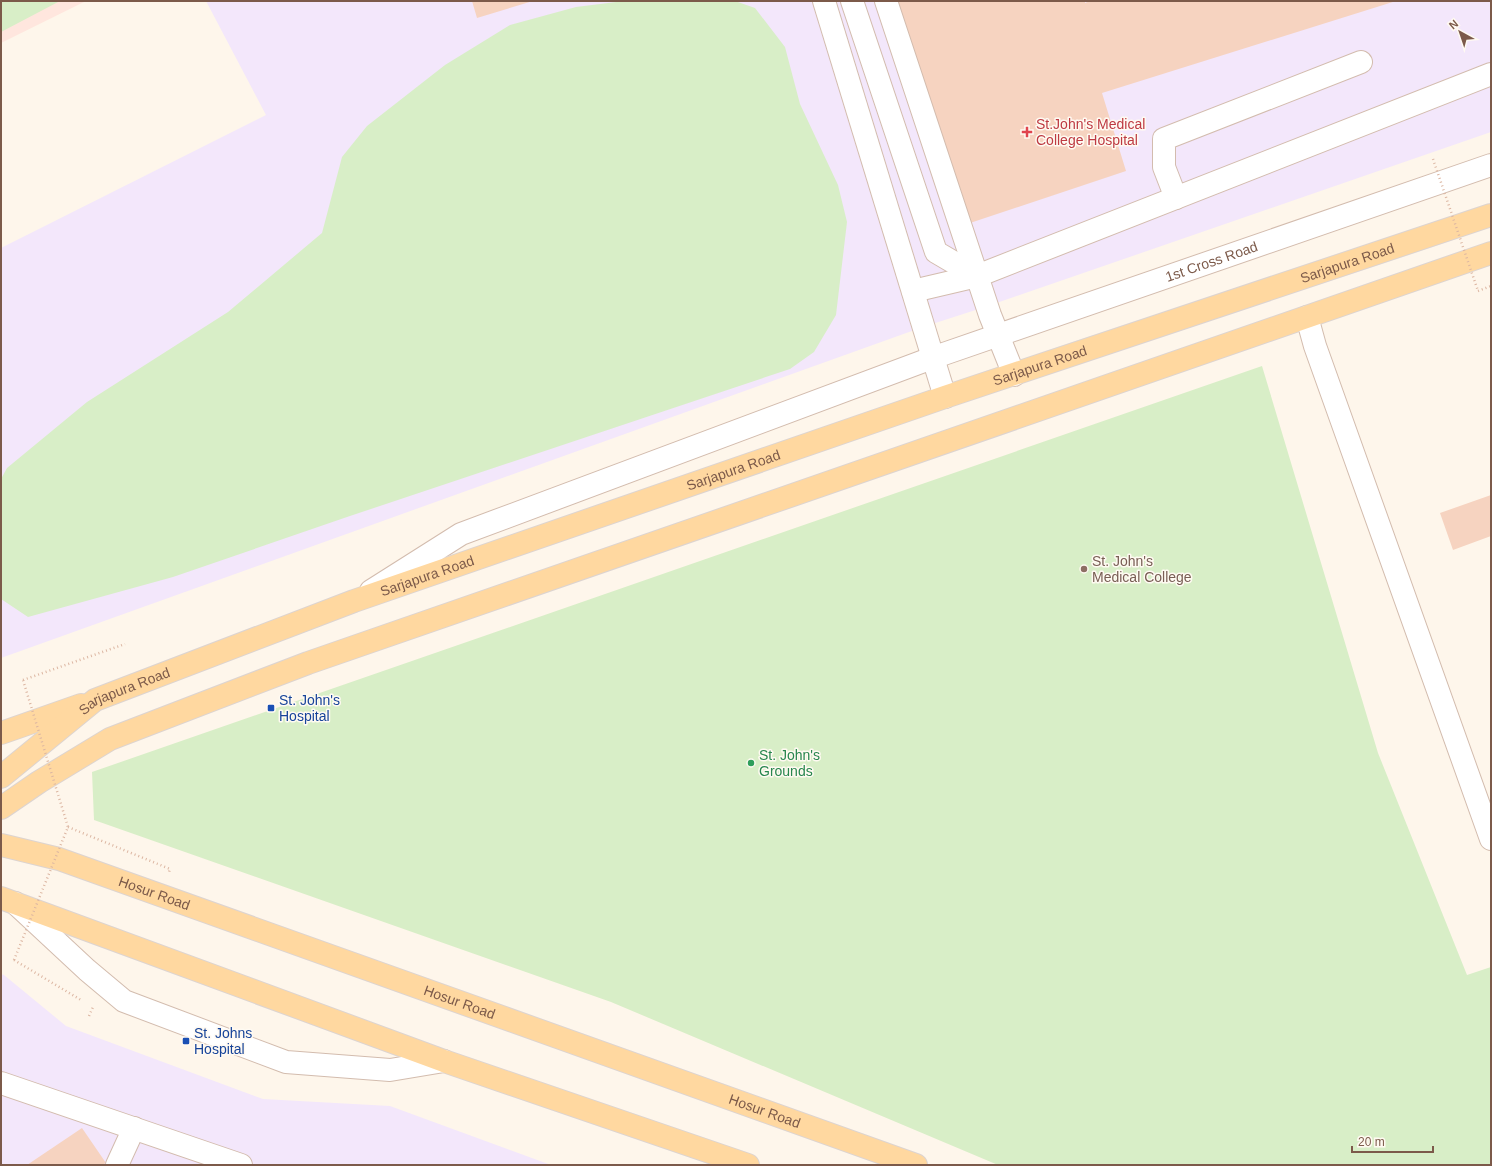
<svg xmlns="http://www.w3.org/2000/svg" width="1492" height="1166" font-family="Helvetica,sans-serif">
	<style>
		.commercial { fill: #ffe6de }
		.education { fill: #f3e7fb }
		.green { fill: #d8eec7 }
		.building { fill: #f6d3c0 }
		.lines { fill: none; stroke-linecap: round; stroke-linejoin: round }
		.minor-casing { stroke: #d3bcae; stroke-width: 24 }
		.major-casing { stroke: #ddd4d0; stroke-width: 24 }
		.path { stroke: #dcb6a2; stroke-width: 2.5; stroke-dasharray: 1 3; stroke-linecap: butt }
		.minor { stroke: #fff; stroke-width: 22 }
		.major { stroke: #ffd8a0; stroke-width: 22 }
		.path-bridge { stroke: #dcb6a2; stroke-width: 2.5; stroke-dasharray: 1 3; stroke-linecap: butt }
		.health-dot { fill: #e0444e; stroke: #fffaf2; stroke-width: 1.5 }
		.education-dot { fill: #8d6e63; stroke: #fffaf2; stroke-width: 1.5 }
		.transit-dot { fill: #1a4fb4; stroke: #fffaf2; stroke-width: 1.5 }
		.leisure-dot { fill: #2e9e5b; stroke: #fffaf2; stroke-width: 1.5 }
		.labels { text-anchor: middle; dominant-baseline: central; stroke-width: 3; stroke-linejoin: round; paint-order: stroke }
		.health-label { font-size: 14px; fill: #be3a42; stroke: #fffaf2; text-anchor: start }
		.street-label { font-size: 14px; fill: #7c5a4a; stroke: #fffaf2 }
		.education-label { font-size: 14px; fill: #785e54; stroke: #fffaf2; text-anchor: start }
		.transit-label { font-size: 14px; fill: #164399; stroke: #fffaf2; text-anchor: start }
		.leisure-label { font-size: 14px; fill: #27864d; stroke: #fffaf2; text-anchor: start }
	</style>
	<rect width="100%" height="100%" fill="#fef6eb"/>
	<!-- commercial -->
	<path class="commercial" d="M 1,1 L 86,1 L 1,43 Z"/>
	<!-- education -->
	<path class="education" d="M 206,1 L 1491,1 L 1491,132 L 988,306 L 923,327 L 1,658 L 1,248 L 266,115 Z
		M 1,974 L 4,975 L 66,1026 L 263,1099 L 390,1106 L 551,1165 L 1,1165 Z"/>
	<!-- green -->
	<path class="green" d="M 1,1 L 60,1 L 1,32 Z
		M 624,1 L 735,1 L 755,8 L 785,47 L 800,104 L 838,185 L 847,222 L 836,315 L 814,352 L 790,369 L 347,517 L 173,577 L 28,617 L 1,599 L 1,479 L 7,468 L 87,402 L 228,312 L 322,233 L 342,157 L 367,126 L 445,65 L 510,25 L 576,7 Z
		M 1262,366 L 1378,753 L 1467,975 L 1491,967 L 1491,1165 L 998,1165 L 611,1002 L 94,820 L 92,772 Z"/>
	<!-- building -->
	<path class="building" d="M 472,1 L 533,1 L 477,18 Z
		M 895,1 L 1085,1 L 1085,3 L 1090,1 L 1396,1 L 1102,93 L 1126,171 L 970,223 Z
		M 1491,495 L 1491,536 L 1453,550 L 1440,513 Z
		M 82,1128 L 106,1163 L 102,1165 L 27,1165 Z"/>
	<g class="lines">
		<!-- minor casing -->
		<g class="minor-casing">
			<g id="minor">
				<path d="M 824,1 L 945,397"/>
				<path d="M 852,1 L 936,252 L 977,276"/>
				<path d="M 886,1 L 990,315 L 1014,375"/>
				<path d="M 1176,198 L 1164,167 L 1164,139 L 1361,62"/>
				<path d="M 913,291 L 977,276 L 1491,74"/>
				<path d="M 1307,317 L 1315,346 L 1491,839"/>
				<path id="s1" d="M 371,591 L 461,534 L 932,358 L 1491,165"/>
				<path d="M 15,903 L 87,970 L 124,1001 L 286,1062 L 390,1070 L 444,1061"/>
				<path d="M 1,1083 L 241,1165"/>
				<path d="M 117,1165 L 134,1128"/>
			</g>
		</g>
		<!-- major casing -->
		<g class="major-casing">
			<g id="major">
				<path d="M 1,733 L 81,705"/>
				<path id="s2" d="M 1,777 L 95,700 L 354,601 L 945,397 L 1491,215"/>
				<path d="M 1,808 L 39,782 L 110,739 L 308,663 L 1491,253"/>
				<path id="s3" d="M 1,845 L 59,859 L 916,1165"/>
				<path d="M 1,898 L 444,1061 L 748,1165"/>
			</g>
		</g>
		<!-- path -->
		<path class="path" d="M 1478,291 L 1491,286
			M 23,680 L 125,644
			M 68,827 L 170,869 L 169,872
			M 14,960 L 81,1000
			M 89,1016 L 93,1007"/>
		<!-- minor -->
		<use href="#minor" class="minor"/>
		<!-- major -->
		<use href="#major" class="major"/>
		<!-- path-bridge -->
		<path class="path-bridge" d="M 1433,159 L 1478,291
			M 14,960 L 68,827 L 23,680"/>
	</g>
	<!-- markers -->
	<path class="health-dot" d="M1025 126h4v4h4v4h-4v4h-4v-4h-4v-4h4z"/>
	<circle class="education-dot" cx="1084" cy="569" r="4"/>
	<g class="transit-dot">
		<rect x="267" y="704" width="8" height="8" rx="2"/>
		<rect x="182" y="1037" width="8" height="8" rx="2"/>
	</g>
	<circle class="leisure-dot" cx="751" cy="763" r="4"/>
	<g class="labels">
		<!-- health labels -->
		<g class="health-label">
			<text x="1036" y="124">St.John's Medical<tspan x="1036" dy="16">College Hospital</tspan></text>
		</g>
		<!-- street labels -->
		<g class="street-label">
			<text stroke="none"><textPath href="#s1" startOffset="905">1st Cross Road</textPath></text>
			<text stroke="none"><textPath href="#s2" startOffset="1448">Sarjapura Road</textPath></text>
			<text stroke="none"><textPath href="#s2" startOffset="1124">Sarjapura Road</textPath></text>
			<text stroke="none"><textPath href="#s2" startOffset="800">Sarjapura Road</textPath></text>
			<text stroke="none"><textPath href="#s2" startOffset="476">Sarjapura Road</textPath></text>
			<text stroke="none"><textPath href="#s2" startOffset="152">Sarjapura Road</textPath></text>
			<text stroke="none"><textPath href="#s3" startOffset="161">Hosur Road</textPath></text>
			<text stroke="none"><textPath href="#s3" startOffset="485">Hosur Road</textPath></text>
			<text stroke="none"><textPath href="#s3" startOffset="809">Hosur Road</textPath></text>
		</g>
		<!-- education labels -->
		<g class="education-label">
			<text x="1092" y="561">St. John's<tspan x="1092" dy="16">Medical College</tspan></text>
		</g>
		<!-- transit labels -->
		<g class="transit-label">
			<text x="279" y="700">St. John's<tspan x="279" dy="16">Hospital</tspan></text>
			<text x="194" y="1033">St. Johns<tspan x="194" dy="16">Hospital</tspan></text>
		</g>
		<!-- leisure labels -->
		<g class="leisure-label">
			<text x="759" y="755">St. John's<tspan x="759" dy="16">Grounds</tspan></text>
		</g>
	</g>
	<!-- border -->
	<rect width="1492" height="1166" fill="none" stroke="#7c5a4a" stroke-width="4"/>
	<!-- north arrow -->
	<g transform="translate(1460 32) rotate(320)" stroke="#fffaf2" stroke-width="3" paint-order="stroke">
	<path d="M0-3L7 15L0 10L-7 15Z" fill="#7c5a4a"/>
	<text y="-6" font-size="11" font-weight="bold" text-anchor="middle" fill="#7c5a4a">N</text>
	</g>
	<!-- scale -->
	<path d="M1352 1146v6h81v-6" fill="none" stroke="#7c5a4a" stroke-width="2"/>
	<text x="1358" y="1146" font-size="12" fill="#7c5a4a" stroke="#fffaf2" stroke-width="3" paint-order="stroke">20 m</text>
</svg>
